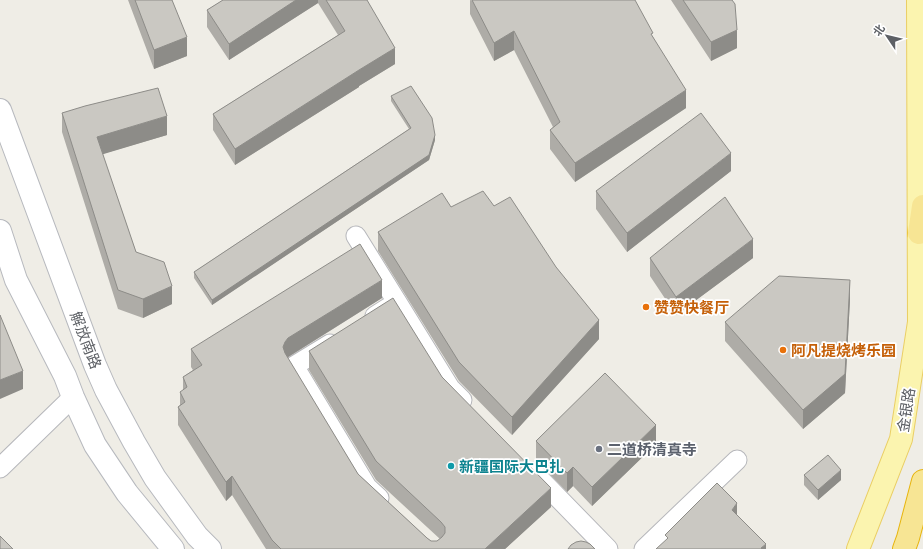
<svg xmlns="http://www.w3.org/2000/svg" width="923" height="549" font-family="'Titillium Web','Noto Sans SC',sans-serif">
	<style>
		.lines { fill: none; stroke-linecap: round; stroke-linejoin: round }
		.street-casing { stroke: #b6b7bb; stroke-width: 21 }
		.secondary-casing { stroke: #b7b9be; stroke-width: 24 }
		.primary-casing { stroke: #eace63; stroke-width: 24 }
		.highway-casing { stroke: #e7b40d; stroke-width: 24 }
		.street { stroke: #fff; stroke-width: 19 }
		.secondary { stroke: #fff; stroke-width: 22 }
		.primary { stroke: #fbf4af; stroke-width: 22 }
		.highway { stroke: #f7e594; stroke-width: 22 }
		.wall { fill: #aeaca7 }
		.shaded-wall { fill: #8d8c88 }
		.building { fill: #cac8c2; stroke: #8d8c88 }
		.food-dot { fill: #e8710a; stroke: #fff; stroke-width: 1.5 }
		.worship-dot { fill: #6b7280; stroke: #fff; stroke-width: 1.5 }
		.culture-dot { fill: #0f9aa8; stroke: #fff; stroke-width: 1.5 }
		.labels { text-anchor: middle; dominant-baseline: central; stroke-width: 3.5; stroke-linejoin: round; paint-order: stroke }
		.food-label { font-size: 15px; font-weight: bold; fill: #c56008; stroke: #fff; text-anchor: start }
		.street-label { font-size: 15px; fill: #5d6065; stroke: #fff }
		.worship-label { font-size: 15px; font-weight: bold; fill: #5b616d; stroke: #fff; text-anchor: start }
		.culture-label { font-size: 15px; font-weight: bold; fill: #0d838f; stroke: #fff; text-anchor: start }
	</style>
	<rect width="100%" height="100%" fill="#efede6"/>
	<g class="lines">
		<!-- street casing -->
		<g class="street-casing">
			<path id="street" d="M 356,236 L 397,302
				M 375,316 L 397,302 L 450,388 L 462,400
				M 330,344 L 294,366 L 367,487 L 379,498
				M 0,468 L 73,397
				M 533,472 L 608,549
				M 644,549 L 737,460"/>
		</g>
		<!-- secondary casing -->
		<g class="secondary-casing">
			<path id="secondary" d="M 0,110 L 95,365 L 106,390 L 134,442 L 155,478 L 197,536 L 210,549
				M 0,231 L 16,280 L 65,376 L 73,397 L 95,445 L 127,493 L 173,549"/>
		</g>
		<!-- primary casing -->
		<g class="primary-casing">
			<path id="primary" d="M 858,549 L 901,439 L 919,322 L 918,0"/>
		</g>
		<!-- highway casing -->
		<g class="highway-casing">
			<path id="highway" d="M 919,233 L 923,206
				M 904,549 L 908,538 L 923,481"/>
		</g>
		<!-- street -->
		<use href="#street" class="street"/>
		<!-- secondary -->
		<use href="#secondary" class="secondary"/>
		<!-- primary -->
		<use href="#primary" class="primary"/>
		<!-- highway -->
		<use href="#highway" class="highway"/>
	</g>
	<!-- wall -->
	<path class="wall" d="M 128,0 L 172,0 L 187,56 L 154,69 Z
		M 223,0 L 367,0 L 395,64 L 359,86 L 359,87 L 235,165 L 213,130 L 213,114 L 338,35 L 318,3 L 229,60 L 207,27 L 207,10 Z
		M 470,0 L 653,37 L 686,108 L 575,182 L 550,149 L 550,130 L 553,127 L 514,50 L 494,61 L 470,14 Z
		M 671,0 L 732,0 L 737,48 L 711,61 Z
		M 391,96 L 435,140 L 429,160 L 212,305 L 194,278 L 194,272 L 409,129 L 391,101 Z
		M 62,113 L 167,135 L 102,154 L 136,252 L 172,304 L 143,318 L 118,309 L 62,132 Z
		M 731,171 L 627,252 L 596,209 L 596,191 Z
		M 494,206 L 599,339 L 512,435 L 459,381 L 378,251 L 378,232 L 451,207 Z
		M 650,258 L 753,258 L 676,315 L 650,276 Z
		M 382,298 L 287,358 L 358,474 L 427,538 L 431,541 L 437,541 L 440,539 L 376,480 L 309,370 L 309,351 L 442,377 L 551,507 L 505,549 L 266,549 L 232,495 L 226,501 L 178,425 L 178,407 L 180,405 L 180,392 L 183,390 L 183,377 L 193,370 L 191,367 L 191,349 Z
		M 850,299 L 845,393 L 803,429 L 725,341 L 725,322 Z
		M 536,441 L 656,444 L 592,506 L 573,486 L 567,492 L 536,460 Z
		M 804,475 L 841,480 L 818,500 L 804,485 Z"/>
	<!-- shaded-wall -->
	<path class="shaded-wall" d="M 296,0 L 318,0 L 318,3 L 229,60 L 229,44 Z
		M 737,30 L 737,48 L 711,61 L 711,42 Z
		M 514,31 L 514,50 L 494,61 L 494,43 Z
		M 187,37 L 187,56 L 154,69 L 154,50 Z
		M 395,48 L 395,64 L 359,86 L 359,87 L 235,165 L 235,149 L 359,70 Z
		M 686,90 L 686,108 L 575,182 L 575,163 Z
		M 167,116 L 167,135 L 97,156 L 97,137 Z
		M 435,135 L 435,140 L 429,160 L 212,305 L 212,300 Z
		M 731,153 L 731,171 L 627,252 L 627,233 Z
		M 753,239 L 753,258 L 676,315 L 676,297 Z
		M 382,280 L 382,298 L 288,357 L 285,360 L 283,347 L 285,342 L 288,338 Z
		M 850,280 L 850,299 L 845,393 L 803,429 L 803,410 Z
		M 172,286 L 172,304 L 143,318 L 143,299 Z
		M 599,320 L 599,339 L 512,435 L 512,417 Z
		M 23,371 L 23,389 L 0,399 L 0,380 Z
		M 656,425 L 656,444 L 592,506 L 592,487 Z
		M 573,467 L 573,486 L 567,492 L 567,473 Z
		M 841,470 L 841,480 L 818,500 L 818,490 Z
		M 232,476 L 232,495 L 226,501 L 226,482 Z
		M 551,488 L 551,507 L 505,549 L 485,549 Z
		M 737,503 L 737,522 L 732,510 Z
		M 766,544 L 766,549 L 761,549 L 761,548 Z"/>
	<!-- building -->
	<path class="building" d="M 135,0 L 172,0 L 187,37 L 154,50 Z
		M 223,0 L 296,0 L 229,44 L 207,10 Z
		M 326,0 L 367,0 L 395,48 L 359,70 L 235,149 L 213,114 L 345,31 Z
		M 472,0 L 635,0 L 653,33 L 651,34 L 686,90 L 575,163 L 550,130 L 560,122 L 514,31 L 494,43 Z
		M 683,0 L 732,0 L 735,4 L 737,30 L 711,42 Z
		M 411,86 L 432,118 L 435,135 L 429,155 L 212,300 L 194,272 L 411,128 L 391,96 Z
		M 158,88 L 167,116 L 97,137 L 136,252 L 164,262 L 172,286 L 143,299 L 118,290 L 62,113 L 85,106 Z
		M 701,113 L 731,153 L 627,233 L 596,191 Z
		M 483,191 L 494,206 L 510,197 L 556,267 L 599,320 L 512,417 L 459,362 L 378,232 L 442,193 L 451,207 Z
		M 725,197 L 753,239 L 676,297 L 650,258 Z
		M 360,244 L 382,280 L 288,338 L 285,342 L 283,347 L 285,353 L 358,474 L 427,538 L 431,541 L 437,541 L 442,537 L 445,533 L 445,527 L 441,522 L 376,461 L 309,351 L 393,298 L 442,377 L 551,488 L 485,549 L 281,549 L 272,540 L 232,476 L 226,482 L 178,407 L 185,402 L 180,392 L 187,387 L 183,377 L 202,365 L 191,349 Z
		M 779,276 L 850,280 L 845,374 L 803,410 L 725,322 Z
		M 0,315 L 23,371 L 0,380 Z
		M 605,373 L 656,425 L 592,487 L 573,467 L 567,473 L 536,441 Z
		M 828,455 L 841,470 L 818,490 L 804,475 Z
		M 717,483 L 737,503 L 732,510 L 766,544 L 761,548 L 762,549 L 656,549 L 668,538 L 665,535 Z
		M 0,536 L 13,549 L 0,549 Z
		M 581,541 L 586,542 L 590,544 L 595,549 L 568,549 L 571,545 L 576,542 Z"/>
	<!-- markers -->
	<g class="food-dot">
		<circle cx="646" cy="307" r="4"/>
		<circle cx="783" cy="350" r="4"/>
	</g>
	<circle class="worship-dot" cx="599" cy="449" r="4"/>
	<circle class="culture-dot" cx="451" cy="466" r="4"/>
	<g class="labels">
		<!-- food labels -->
		<g class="food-label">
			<text x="654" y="307">赞赞快餐厅</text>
			<text x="791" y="350">阿凡提烧烤乐园</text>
		</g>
		<!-- street labels -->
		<g class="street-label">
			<text transform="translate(86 340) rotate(69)">解放南路</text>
			<text transform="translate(906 410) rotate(-81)">金银路</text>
		</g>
		<!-- worship labels -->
		<g class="worship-label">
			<text x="607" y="449">二道桥清真寺</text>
		</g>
		<!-- culture labels -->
		<g class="culture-label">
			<text x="459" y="466">新疆国际大巴扎</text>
		</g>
	</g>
	<!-- north arrow -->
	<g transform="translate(887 36) rotate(305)" stroke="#ffffff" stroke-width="3" paint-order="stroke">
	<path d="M0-3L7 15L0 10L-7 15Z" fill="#5d6065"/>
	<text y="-6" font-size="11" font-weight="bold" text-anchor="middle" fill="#5d6065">北</text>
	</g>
</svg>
